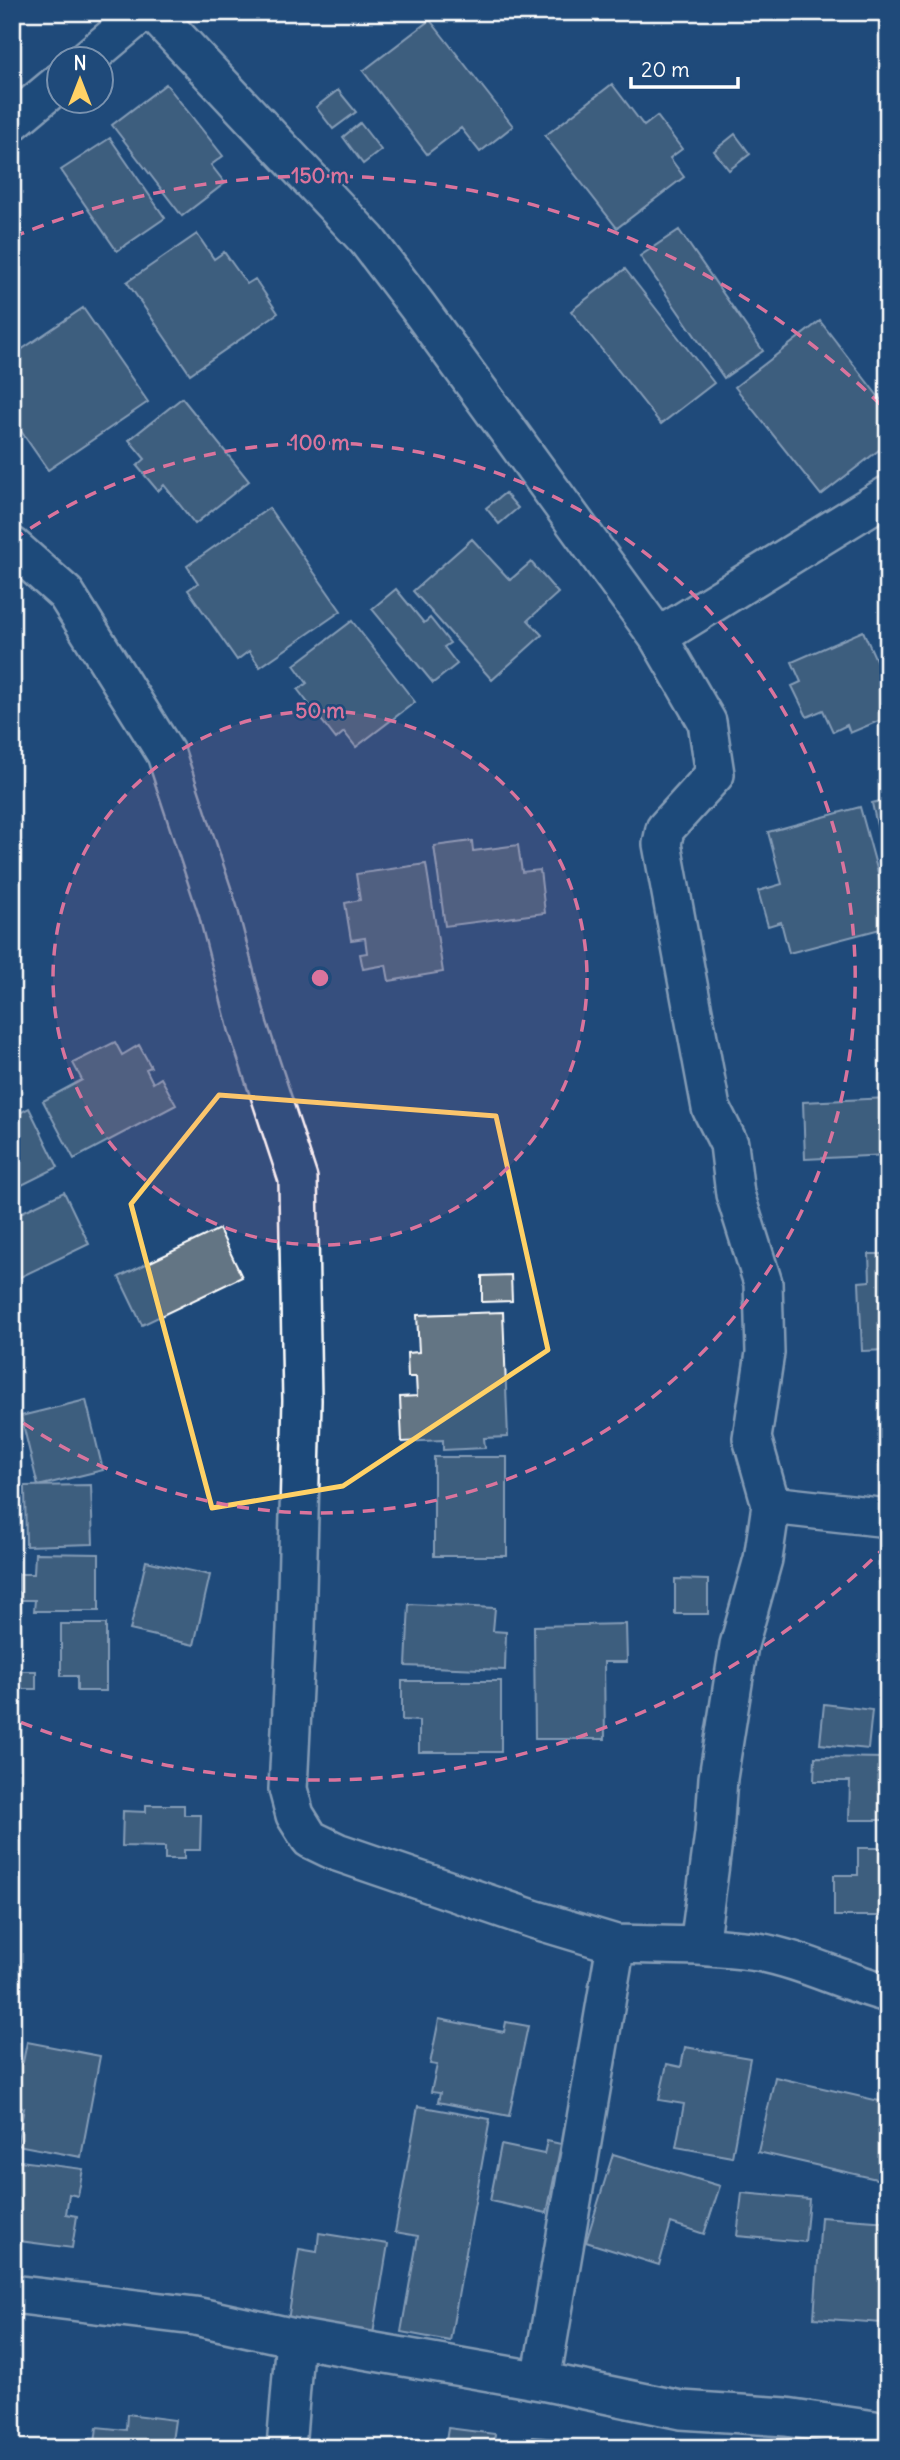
<svg xmlns="http://www.w3.org/2000/svg" width="900" height="2460" font-family="Delius,sans-serif">
	<style>
		.building { fill: #647484; stroke: #fff; stroke-width: 2 }
		.lines { fill: none; stroke-linecap: round; stroke-linejoin: round }
		.minor-casing { stroke: #fff; stroke-width: 42 }
		.minor { stroke: #1f4a7a; stroke-width: 37 }
		.marked { fill: none; stroke: #ffd166; stroke-width: 5; stroke-linejoin: round }
		.ring { fill: none; stroke: #da749d; stroke-width: 3.5; stroke-dasharray: 12 9 }
		.centre { fill: #da749d; stroke: #1f4a7a; stroke-width: 3.5 }
		.ring-label { font-size: 21px; text-anchor: middle; font-weight: bold; fill: #da749d; stroke: #1f4a7a; stroke-width: 5; stroke-linejoin: round; paint-order: stroke }
	</style>
	<rect width="100%" height="100%" fill="#1f4a7a"/>
	<filter id="ink" filterUnits="userSpaceOnUse"><feTurbulence type="fractalNoise" baseFrequency=".0143" numOctaves="2"/><feDisplacementMap in="SourceGraphic" scale="14" xChannelSelector="R" yChannelSelector="G"/><feConvolveMatrix kernelMatrix="1 2 1 2 8 2 1 2 1" color-interpolation-filters="sRGB"/></filter>
	<g filter="url(#ink)">
		<!-- building -->
		<path class="building" d="M 430,20 L 513,126 L 480,152 L 461,128 L 427,154 L 363,71 Z
			M 166,84 L 223,156 L 211,165 L 225,183 L 182,216 L 112,125 Z
			M 612,84 L 644,126 L 657,116 L 682,149 L 670,158 L 684,177 L 617,228 L 545,136 Z
			M 338,90 L 356,112 L 333,129 L 316,107 Z
			M 360,123 L 381,150 L 363,164 L 343,137 Z
			M 735,134 L 750,154 L 729,170 L 714,151 Z
			M 110,138 L 165,218 L 117,251 L 61,170 Z
			M 679,230 L 763,351 L 724,378 L 640,256 Z
			M 197,234 L 214,259 L 224,252 L 247,284 L 255,279 L 278,313 L 190,374 L 127,282 Z
			M 625,269 L 714,383 L 661,424 L 571,311 Z
			M 83,308 L 148,402 L 48,470 L 12,418 L 12,356 Z
			M 820,321 L 888,409 L 888,443 L 821,495 L 735,387 Z
			M 182,398 L 249,481 L 195,524 L 164,485 L 158,491 L 137,466 L 145,459 L 129,440 Z
			M 505,493 L 518,508 L 499,524 L 486,508 Z
			M 269,508 L 341,611 L 260,667 L 249,651 L 237,660 L 188,590 L 198,583 L 187,566 Z
			M 472,539 L 510,580 L 531,562 L 558,593 L 528,620 L 542,635 L 492,680 L 413,591 Z
			M 396,589 L 424,623 L 430,618 L 450,643 L 444,647 L 457,664 L 433,683 L 372,609 Z
			M 352,621 L 415,702 L 356,747 L 344,732 L 336,739 L 298,690 L 307,683 L 294,665 Z
			M 863,631 L 881,671 L 888,668 L 888,717 L 850,733 L 847,725 L 833,732 L 823,710 L 807,717 L 792,686 L 801,682 L 792,662 Z
			M 888,799 L 888,861 L 885,862 L 872,803 Z
			M 860,807 L 888,909 L 888,927 L 789,953 L 781,922 L 768,926 L 758,891 L 782,884 L 768,832 Z
			M 472,841 L 473,851 L 518,845 L 522,872 L 540,870 L 545,913 L 445,926 L 434,846 Z
			M 426,864 L 443,972 L 389,981 L 386,965 L 363,969 L 360,954 L 367,953 L 365,938 L 351,940 L 345,903 L 360,900 L 356,874 Z
			M 115,1042 L 122,1055 L 139,1045 L 151,1067 L 146,1069 L 153,1083 L 161,1078 L 176,1105 L 74,1159 L 43,1101 L 82,1080 L 73,1063 Z
			M 888,1098 L 888,1155 L 805,1159 L 803,1102 Z
			M 29,1108 L 58,1167 L 12,1190 L 12,1117 Z
			M 64,1192 L 89,1244 L 12,1281 L 12,1217 Z
			M 219,1229 L 242,1277 L 142,1325 L 119,1277 Z
			M 869,1254 L 888,1254 L 888,1350 L 862,1351 L 859,1282 L 870,1281 Z
			M 511,1275 L 512,1301 L 482,1302 L 482,1276 Z
			M 503,1312 L 508,1437 L 484,1438 L 485,1448 L 443,1450 L 443,1440 L 402,1442 L 400,1397 L 417,1396 L 416,1377 L 408,1377 L 407,1353 L 419,1352 L 417,1315 Z
			M 86,1400 L 103,1470 L 38,1486 L 21,1416 Z
			M 881,1413 L 888,1413 L 888,1467 L 881,1467 Z
			M 434,1457 L 507,1457 L 507,1556 L 434,1556 Z
			M 91,1485 L 93,1544 L 26,1546 L 25,1486 Z
			M 35,1553 L 99,1554 L 99,1611 L 34,1611 L 35,1600 L 19,1600 L 19,1574 L 34,1574 Z
			M 146,1561 L 210,1575 L 194,1645 L 130,1630 Z
			M 675,1579 L 708,1580 L 708,1614 L 675,1614 Z
			M 409,1604 L 495,1608 L 493,1631 L 506,1632 L 505,1670 L 406,1666 Z
			M 61,1624 L 106,1624 L 106,1691 L 77,1691 L 77,1676 L 61,1676 Z
			M 626,1624 L 627,1662 L 604,1662 L 605,1739 L 535,1739 L 534,1626 Z
			M 12,1671 L 36,1671 L 36,1689 L 12,1689 Z
			M 402,1681 L 501,1681 L 501,1752 L 419,1752 L 419,1721 L 402,1720 Z
			M 824,1704 L 872,1710 L 868,1749 L 820,1744 Z
			M 815,1757 L 888,1758 L 888,1820 L 849,1820 L 850,1781 L 814,1781 Z
			M 146,1805 L 184,1805 L 184,1815 L 201,1815 L 200,1850 L 184,1850 L 184,1859 L 165,1859 L 165,1847 L 122,1846 L 123,1811 L 146,1812 Z
			M 858,1848 L 888,1848 L 888,1916 L 834,1916 L 834,1875 L 858,1875 Z
			M 439,2019 L 504,2032 L 506,2022 L 528,2026 L 509,2116 L 438,2102 L 440,2093 L 431,2092 L 437,2065 L 430,2064 Z
			M 27,2042 L 100,2056 L 81,2157 L 17,2145 L 24,2108 L 12,2106 L 12,2060 L 23,2062 Z
			M 685,2047 L 750,2058 L 732,2157 L 676,2147 L 684,2104 L 659,2100 L 667,2064 L 681,2067 Z
			M 775,2077 L 888,2103 L 888,2151 L 881,2180 L 758,2152 Z
			M 418,2106 L 490,2119 L 450,2341 L 401,2332 L 418,2236 L 395,2232 Z
			M 547,2141 L 561,2144 L 547,2213 L 490,2201 L 501,2145 L 544,2154 Z
			M 613,2154 L 720,2186 L 704,2234 L 671,2223 L 659,2265 L 586,2242 Z
			M 12,2160 L 83,2169 L 78,2196 L 69,2194 L 66,2214 L 77,2216 L 72,2248 L 12,2240 Z
			M 742,2193 L 809,2199 L 805,2242 L 737,2236 Z
			M 821,2217 L 888,2222 L 882,2323 L 814,2318 Z
			M 319,2233 L 388,2244 L 372,2340 L 287,2327 L 299,2249 L 317,2252 Z
			M 127,2414 L 175,2420 L 171,2448 L 85,2448 L 86,2442 L 95,2443 L 97,2427 L 126,2430 Z
			M 448,2428 L 495,2434 L 493,2448 L 445,2448 Z
			M 533,2437 L 559,2439 L 558,2448 L 532,2448 Z
			M 308,2440 L 336,2441 L 336,2448 L 308,2448 Z"/>
		<g class="lines">
			<!-- minor casing -->
			<g class="minor-casing">
				<path id="minor" d="M 153,12 L 367,240 L 418,307 L 658,637 L 707,722 L 715,774 L 665,829 L 662,844 L 711,1108 L 729,1144 L 735,1194 L 763,1283 L 765,1353 L 752,1438 L 771,1505 L 888,1518
					M 86,60 L 143,12
					M 12,122 L 60,82
					M 12,546 L 66,594 L 166,754 L 218,911 L 248,1027 L 298,1179 L 302,1400 L 296,1629 L 288,1789 L 295,1815 L 310,1839 L 337,1852 L 533,1919 L 616,1944 L 699,1946 L 714,1834 L 718,1778 L 739,1645 L 763,1559 L 771,1505
					M 658,637 L 888,495
					M 699,1946 C 719,1948 739,1949 758,1952 C 803,1960 844,1982 888,1993
					M 12,2294 L 195,2316 L 295,2338 L 541,2381 L 681,2410 L 786,2417 L 888,2432
					M 541,2381 L 616,1944
					M 286,2448 L 295,2338"/>
			</g>
			<!-- minor -->
			<use href="#minor" class="minor"/>
		</g>
	</g>
	<!-- marked area -->
	<path d="M0 0H900V2460H0ZM 219,1095 L 496,1116 L 548,1350 L 343,1486 L 212,1508 L 131,1204 Z" fill="#1f4a7a" fill-opacity=".55" fill-rule="evenodd"/>
	<path class="marked" d="M 219,1095 L 496,1116 L 548,1350 L 343,1486 L 212,1508 L 131,1204 Z"/>
	<!-- distance rings -->
	<circle cx="320" cy="978" r="267" fill="#da749d" fill-opacity=".12"/>
	<g class="ring">
		<circle cx="320" cy="978" r="267"/>
		<path d="M13 540A535 535 0 1 1 13 1416"/>
		<path d="M887 1545A802 802 0 0 1 13 1719M13 237A802 802 0 0 1 887 411"/>
	</g>
	<circle cx="320" cy="978" r="10" class="centre"/>
	<g class="ring-label">
		<text x="320" y="183">150 m</text>
		<text x="320" y="450">100 m</text>
		<text x="320" y="718">50 m</text>
	</g>
	<!-- margin -->
	<rect width="900" height="2460" fill="none" stroke="#1f4a7a" stroke-width="42"/>
	<rect x="21" y="21" width="858" height="2418" fill="none" stroke="#fff" stroke-width="2.5" filter="url(#ink)"/>
	<!-- north arrow -->
	<g transform="translate(80 80)"><circle r="33" fill="#1f4a7a" stroke="#7992af" stroke-width="2"/>
	<path d="M0-5L12 26L0 18L-12 26Z" fill="#ffd166"/>
	<text y="-10" font-size="19" font-weight="bold" text-anchor="middle" fill="#ffffff">N</text>
	</g>
	<!-- scale -->
	<path d="M631 77v10h107v-10" fill="none" stroke="#ffffff" stroke-width="3.5"/>
	<text x="641" y="77" font-size="21" fill="#ffffff" stroke="#1f4a7a" stroke-width="5" paint-order="stroke">20 m</text>
</svg>
